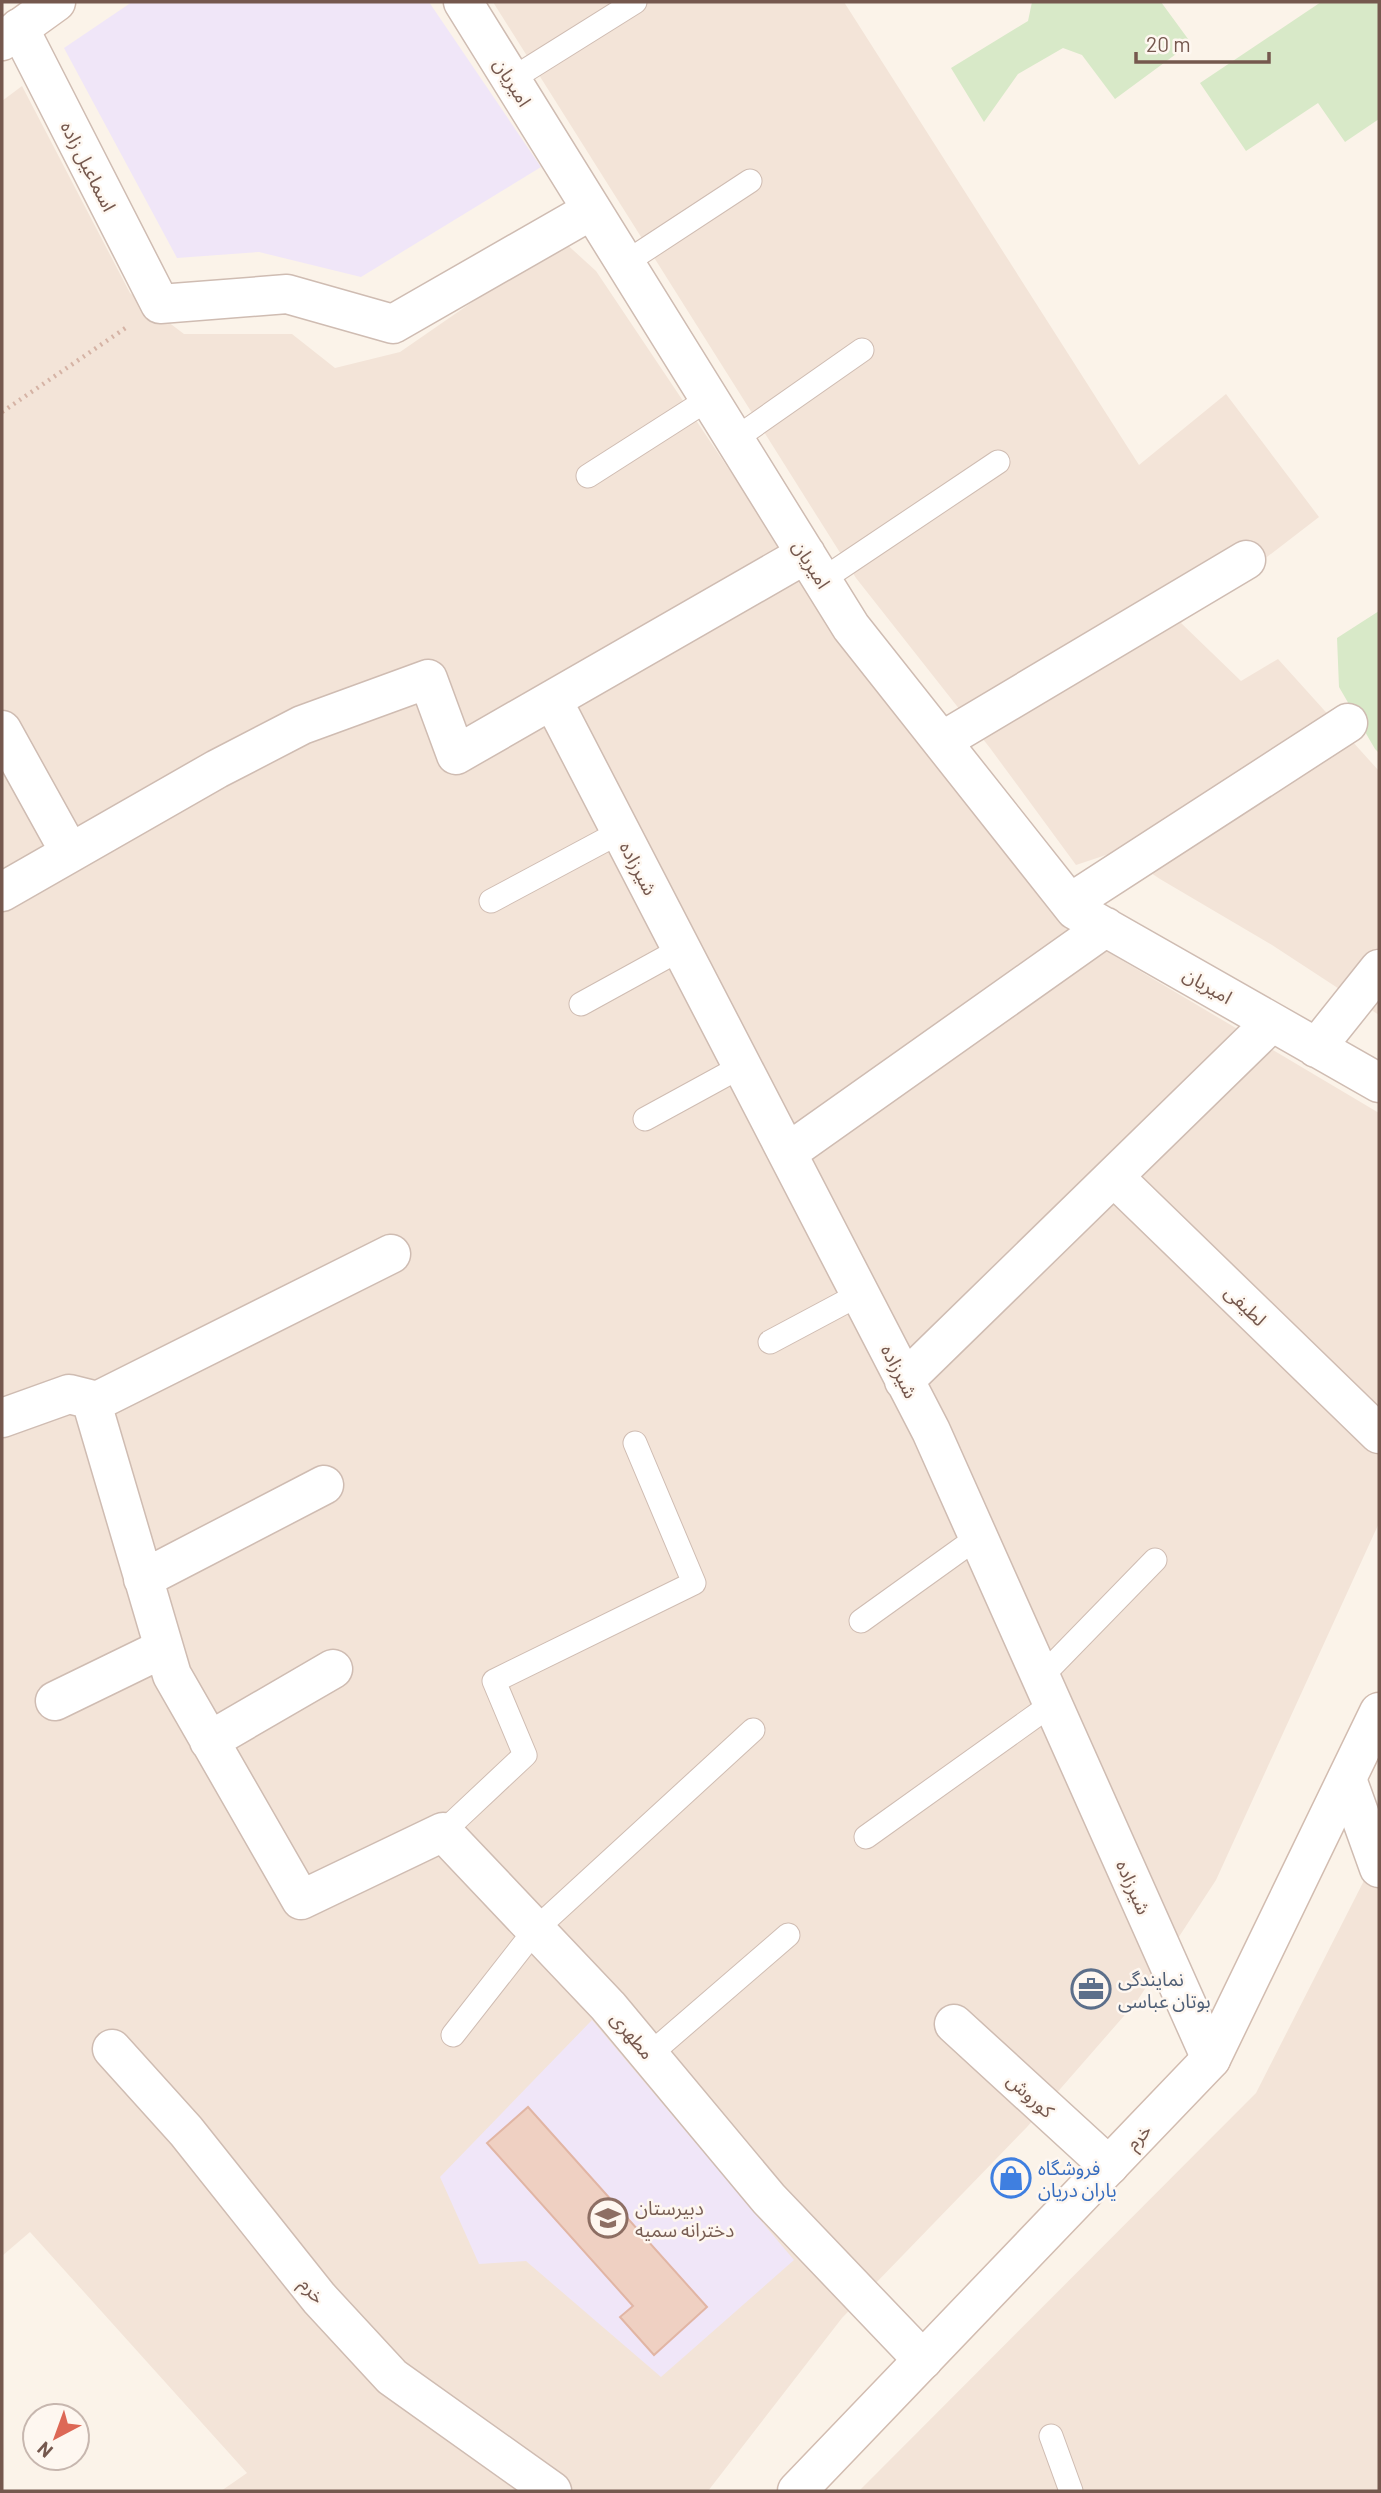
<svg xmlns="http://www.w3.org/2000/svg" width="1381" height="2493" font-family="Barlow,'Noto Sans Arabic',sans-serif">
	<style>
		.residential { fill: #f3e4d8 }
		.education { fill: #f0e6f8 }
		.green { fill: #d8e9c8 }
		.building { fill: #efd0c2; stroke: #e1b5a4; stroke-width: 2 }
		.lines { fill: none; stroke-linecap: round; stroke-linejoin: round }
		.lane-casing { stroke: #cfbcb2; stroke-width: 25 }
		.street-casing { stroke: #cfbcb2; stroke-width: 41 }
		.secondary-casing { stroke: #d2bcb0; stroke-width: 41 }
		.path { stroke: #d5b3a5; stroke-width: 4.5; stroke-dasharray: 2 5; stroke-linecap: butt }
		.lane { stroke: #fff; stroke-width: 23 }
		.street { stroke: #fff; stroke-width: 38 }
		.secondary { stroke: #fff; stroke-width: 38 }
		.labels { text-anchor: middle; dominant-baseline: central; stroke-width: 5; stroke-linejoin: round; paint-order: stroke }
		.street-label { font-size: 19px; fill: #75584e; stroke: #fef7f0 }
		.service-label { font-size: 19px; fill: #4e5e75; stroke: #fef7f0; text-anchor: start }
		.shop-label { font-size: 19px; fill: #366cbe; stroke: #fef7f0; text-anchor: start }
		.education-label { font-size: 19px; fill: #785e54; stroke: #fef7f0; text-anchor: start }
	</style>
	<rect width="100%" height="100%" fill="#fbf3e9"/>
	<!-- residential -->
	<path class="residential" d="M 493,2 L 844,2 L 1139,465 L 1226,394 L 1319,517 L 1181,623 L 1241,681 L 1278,659 L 1379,771 L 1379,1015 L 1272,945 L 1160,879 L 1118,851 L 1076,865 L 990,748 L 856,578 Z
		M 22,86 L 130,293 L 184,334 L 292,334 L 335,368 L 400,352 L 562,240 L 596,271 L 870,680 L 1059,923 L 1379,1113 L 1379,1523 L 1216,1880 L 1137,2001 L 1027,2127 L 842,2318 L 708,2491 L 221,2491 L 247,2473 L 30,2232 L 2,2256 L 2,101 Z
		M 1379,1851 L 1379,2491 L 859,2491 L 1256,2093 Z"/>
	<!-- education -->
	<path class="education" d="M 132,2 L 429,2 L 541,167 L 361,277 L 259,252 L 177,258 L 64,48 Z
		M 592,2020 L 794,2260 L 661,2377 L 526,2261 L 479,2264 L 440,2177 Z"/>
	<!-- green -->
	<path class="green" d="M 1032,2 L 1161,2 L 1191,43 L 1115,99 L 1082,55 L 1063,48 L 1018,74 L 984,122 L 951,68 L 1028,21 Z
		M 1321,2 L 1379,2 L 1379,119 L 1345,142 L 1318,103 L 1246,151 L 1200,83 Z
		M 1379,611 L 1379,753 L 1375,749 L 1339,687 L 1337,638 Z"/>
	<!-- building -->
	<path class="building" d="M 528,2107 L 707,2307 L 654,2355 L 620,2317 L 633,2306 L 487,2143 Z"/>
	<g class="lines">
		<!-- lane casing -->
		<g class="lane-casing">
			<path id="lane" d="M 512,79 L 635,2
				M 625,263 L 750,181
				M 735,439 L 862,350
				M 588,476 L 710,398
				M 822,580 L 998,462
				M 491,901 L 620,832
				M 581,1004 L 681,949
				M 645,1119 L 742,1066
				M 770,1342 L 860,1294
				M 861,1621 L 978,1537
				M 1041,1677 L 1155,1560
				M 443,1832 L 525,1755 L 494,1681 L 694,1583 L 635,1443
				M 866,1837 L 1052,1704
				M 453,2035 L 536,1929 L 753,1730
				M 649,2055 L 788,1935
				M 1051,2436 L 1071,2491"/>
		</g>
		<!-- street casing -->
		<g class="street-casing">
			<path id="street" d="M 463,2 L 851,627 L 1075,910 L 1379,1083
				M 19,28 L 160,304 L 287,294 L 393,324 L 592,210
				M 553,701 L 931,1431 L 1211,2059
				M 2,730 L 69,851
				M 942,741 L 1246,560
				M 2,892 L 217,769 L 302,725 L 428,679 L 456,755 L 806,554
				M 1070,903 L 1348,723
				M 1316,1048 L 1379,969
				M 787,1153 L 1106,927
				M 1114,1177 L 1379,1434
				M 904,1381 L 1272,1022
				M 91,1400 L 172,1675 L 301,1900 L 443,1832 L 608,2006 L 769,2199 L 923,2360
				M 2,1418 L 69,1394 L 97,1401 L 391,1254
				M 143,1579 L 324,1485
				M 55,1701 L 164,1648
				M 209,1741 L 333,1669
				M 1347,1779 L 1379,1868
				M 954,2024 L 1109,2166
				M 112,2049 L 186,2131 L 319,2298 L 392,2377 L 552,2491"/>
		</g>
		<!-- secondary casing -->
		<g class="secondary-casing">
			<path id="secondary" d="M 2,41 L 56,2
				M 797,2491 L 1211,2059 L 1379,1712"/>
		</g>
		<!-- path -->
		<path class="path" d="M 2,412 L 127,327"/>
		<!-- lane -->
		<use href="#lane" class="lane"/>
		<!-- street -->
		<use href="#street" class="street"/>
		<!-- secondary -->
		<use href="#secondary" class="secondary"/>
	</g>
	<!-- icons -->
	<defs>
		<g id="office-ring" transform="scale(2.0125)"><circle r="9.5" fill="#fef7f0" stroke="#5c6f8a" stroke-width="1.5"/><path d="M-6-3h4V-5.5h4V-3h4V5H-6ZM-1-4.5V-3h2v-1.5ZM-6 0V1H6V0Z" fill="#5c6f8a"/></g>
		<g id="shop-ring" transform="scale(2.0125)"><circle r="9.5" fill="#fef7f0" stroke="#3f7fe0" stroke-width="1.5"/><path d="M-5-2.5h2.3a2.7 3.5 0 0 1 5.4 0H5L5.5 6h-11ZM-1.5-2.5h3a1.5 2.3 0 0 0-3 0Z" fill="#3f7fe0"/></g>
		<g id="school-ring" transform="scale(2.0125)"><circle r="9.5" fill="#fef7f0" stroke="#8d6e63" stroke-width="1.5"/><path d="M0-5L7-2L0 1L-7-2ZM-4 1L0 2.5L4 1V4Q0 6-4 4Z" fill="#8d6e63"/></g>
	</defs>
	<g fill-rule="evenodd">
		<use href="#office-ring" x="1091" y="1989"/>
		<use href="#shop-ring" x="1011" y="2178"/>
		<use href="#school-ring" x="608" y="2218"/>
	</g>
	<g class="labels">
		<!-- street labels -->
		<g class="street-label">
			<text transform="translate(513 82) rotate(58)">امیریان</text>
			<text transform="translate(89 166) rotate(63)">اسماعیل زاده</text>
			<text transform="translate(812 564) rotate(58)">امیریان</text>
			<text transform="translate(639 868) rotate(62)">شیرزاده</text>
			<text transform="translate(1208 985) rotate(30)">امیریان</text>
			<text transform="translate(1246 1305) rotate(44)">لطیفی</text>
			<text transform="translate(900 1371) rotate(63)">شیرزاده</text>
			<text transform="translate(1134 1887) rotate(66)">شیرزاده</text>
			<text transform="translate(633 2035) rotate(50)">مطهری</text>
			<text transform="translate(1031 2095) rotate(42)">کوروش</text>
			<text transform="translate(1138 2136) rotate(-46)">خرم</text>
			<text transform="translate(313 2290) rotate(50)">خرم</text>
		</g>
		<!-- service labels -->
		<g class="service-label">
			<text x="1118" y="1978">نمایندگی<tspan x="1118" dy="22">بوتان عباسی</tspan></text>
		</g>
		<!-- shop labels -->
		<g class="shop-label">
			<text x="1038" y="2167">فروشگاه<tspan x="1038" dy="22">یاران دریان</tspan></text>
		</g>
		<!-- education labels -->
		<g class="education-label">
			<text x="635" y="2207">دبیرستان<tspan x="635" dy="22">دخترانه سمیه</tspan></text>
		</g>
	</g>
	<!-- border -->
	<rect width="1381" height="2493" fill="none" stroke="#75584e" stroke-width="7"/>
	<!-- north arrow -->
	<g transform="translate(56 2437) rotate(221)"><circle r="33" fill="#fef7f0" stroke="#c7b7af" stroke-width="2"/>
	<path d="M0-5L12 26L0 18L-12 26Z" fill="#dd6856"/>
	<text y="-10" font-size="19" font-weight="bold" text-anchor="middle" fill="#75584e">N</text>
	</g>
	<!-- scale -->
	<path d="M1136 52v10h133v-10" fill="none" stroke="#75584e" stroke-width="3.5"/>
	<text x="1146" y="52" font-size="21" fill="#75584e" stroke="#fef7f0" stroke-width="5" paint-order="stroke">20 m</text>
</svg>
